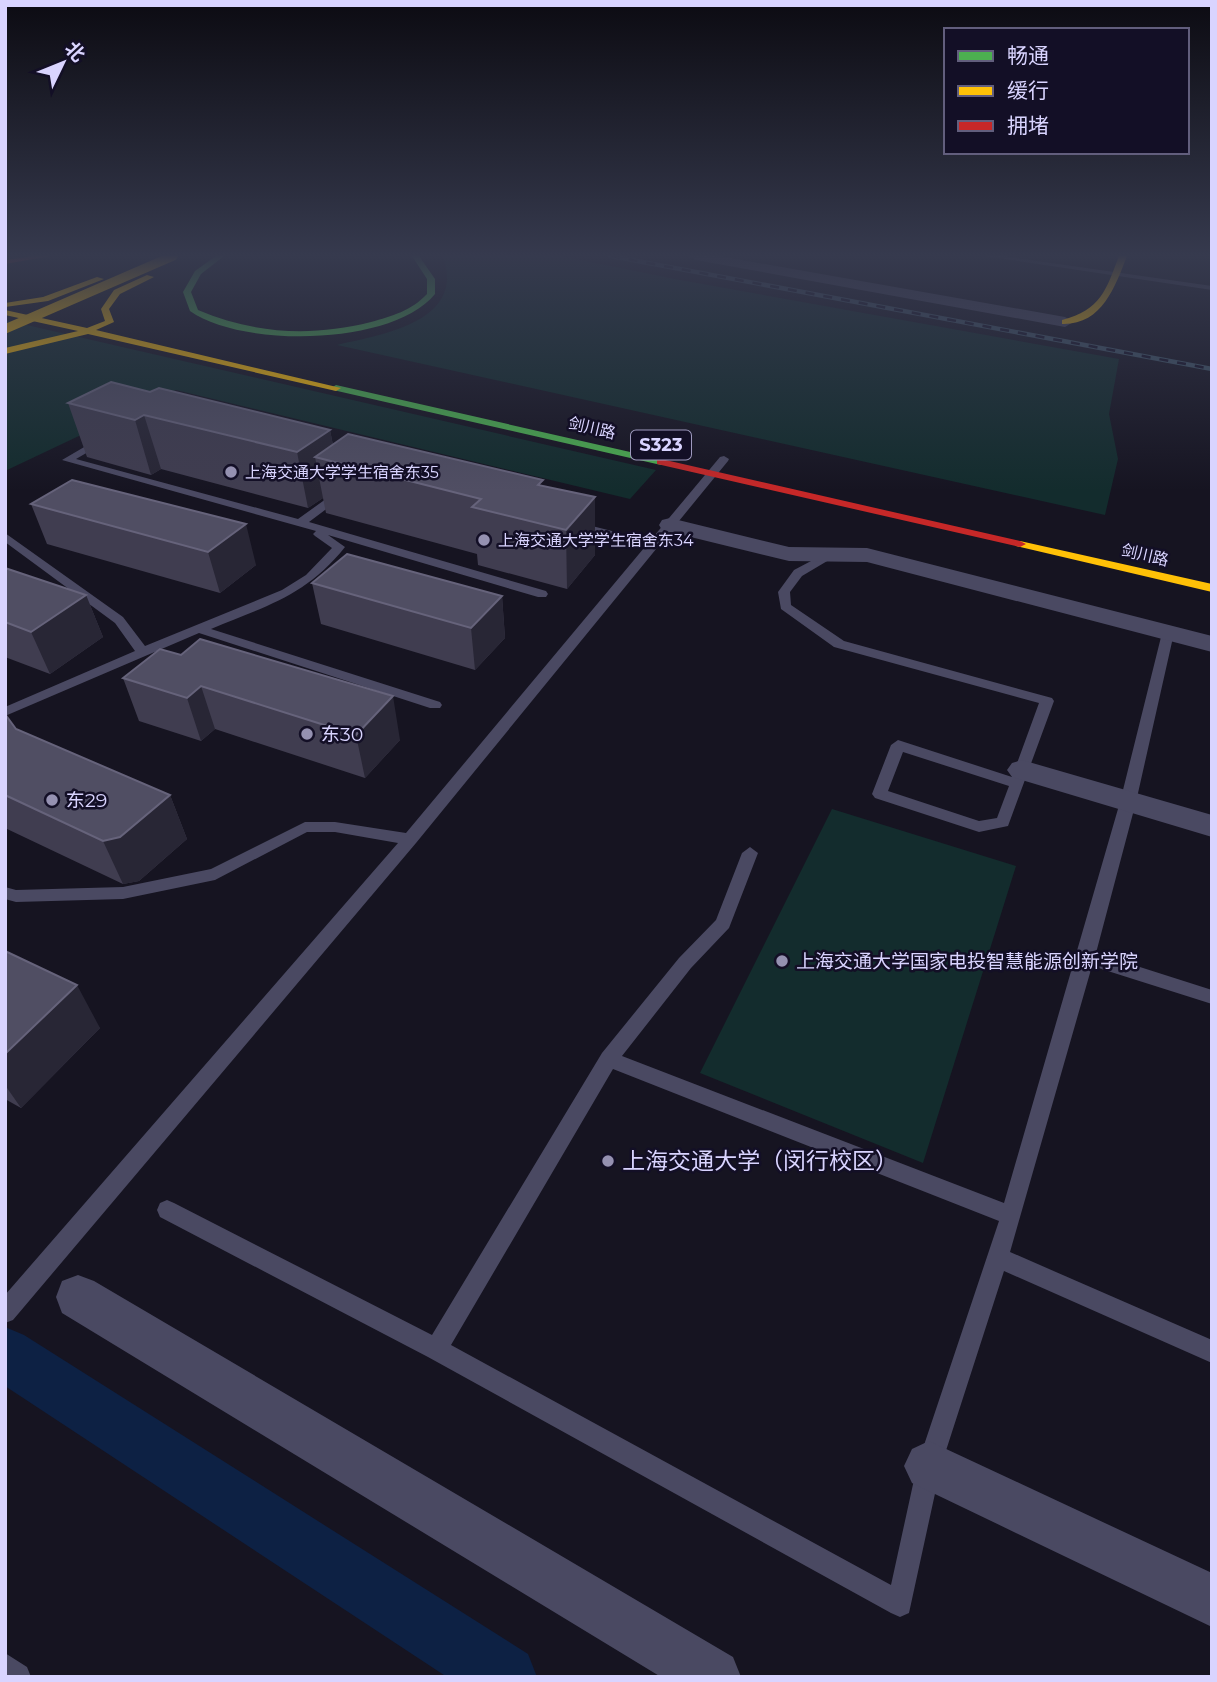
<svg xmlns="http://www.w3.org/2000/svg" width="1217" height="1682" font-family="Montserrat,'Noto Sans SC',sans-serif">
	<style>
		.green { fill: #132c2d }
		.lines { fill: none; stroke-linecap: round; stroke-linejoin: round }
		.canal { fill: #0d2144; fill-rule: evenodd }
		.lane { fill: #4a4962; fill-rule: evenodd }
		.street { fill: #4a4962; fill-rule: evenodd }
		.fast { fill: #4caf50; fill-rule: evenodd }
		.slow { fill: #ffc107; fill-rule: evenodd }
		.jam { fill: #c62828; fill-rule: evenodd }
		.rail-casing { stroke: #43596b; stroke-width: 4.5 }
		.rail { stroke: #130f26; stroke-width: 2.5; stroke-dasharray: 9; stroke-linecap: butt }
		.slow-bridge { stroke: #ffc107; stroke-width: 9 }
		.wall { fill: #403d50 }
		.shaded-wall { fill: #282635 }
		.building { fill: #504e63; stroke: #66637b; stroke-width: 2 }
		.poi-dot { fill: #9591b1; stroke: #130f26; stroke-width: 2.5 }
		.labels { text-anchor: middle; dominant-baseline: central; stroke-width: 5; stroke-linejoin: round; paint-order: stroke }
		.far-street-label { font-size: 16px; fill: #d9d4ff; stroke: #130f26 }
		.far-poi-label { font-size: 16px; fill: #d9d4ff; stroke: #130f26; text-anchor: start }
		.shield { fill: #130f26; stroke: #9e99be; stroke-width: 2 }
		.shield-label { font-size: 18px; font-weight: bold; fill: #d9d4ff }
		.poi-label { font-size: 19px; fill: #d9d4ff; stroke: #130f26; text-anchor: start }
		.near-poi-label { font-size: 23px; fill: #d9d4ff; stroke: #130f26; text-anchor: start }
	</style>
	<rect width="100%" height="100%" fill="#161421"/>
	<!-- green -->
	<path class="green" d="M 443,256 L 561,256 L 675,279 L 1119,359 L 1109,414 L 1118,459 L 1105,515 L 337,345 C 384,334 466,322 443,256 Z
		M 5,320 L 656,470 L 630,499 L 176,390 L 5,471 Z
		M 832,809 L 1016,866 L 923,1163 L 700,1073 Z"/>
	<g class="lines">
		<!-- canal -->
		<path class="canal" d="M 5,1327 L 24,1335 L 528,1654 L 537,1677 L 447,1677 L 5,1386 Z"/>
		<!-- lane -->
		<path class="lane" d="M 985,256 L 1002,256 L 1212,286 L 1212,290 Z
			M 103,436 L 107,437 L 107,441 L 76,459 L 298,519 L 337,491 L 345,491 L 345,495 L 309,522 L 546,591 L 548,594 L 546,597 L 538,597 L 328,535 L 345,547 C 306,596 266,606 211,629 L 440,702 L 442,705 L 440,708 L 430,708 L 199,633 L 5,716 L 5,707 L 135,651 L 115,623 L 5,542 L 5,533 L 123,617 L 145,646 L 282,590 L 306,575 L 332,548 L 315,536 L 313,534 L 316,531 L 62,460 Z
			M 724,456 L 729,459 L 728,461 L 416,843 L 13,1320 L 5,1323 L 5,1295 L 398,843 L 335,832 L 307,832 L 215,880 L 123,899 L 16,902 L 5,899 L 5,887 L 16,890 L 123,887 L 211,869 L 305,822 L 335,822 L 406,833 L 720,457 Z
			M 576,522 L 612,531 L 614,533 L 608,536 L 572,527 L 570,525 Z
			M 830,551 L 834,553 L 834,557 L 802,576 L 790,592 L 791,605 L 844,641 L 1052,698 L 1054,701 L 1008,826 L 979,832 L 875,798 L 872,794 L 891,745 L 898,740 L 1012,777 L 1039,703 L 834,647 L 781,609 L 778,592 L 794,570 ZM 903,752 L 1009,786 L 997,818 L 979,821 L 888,791 Z
			M 1168,629 L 1174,633 L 1136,802 L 1096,953 L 1212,990 L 1212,1004 L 1092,966 L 1010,1252 L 1212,1340 L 1212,1363 L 1004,1271 L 941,1466 L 909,1613 L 900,1617 L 891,1613 L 428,1357 L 160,1217 L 157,1210 L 160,1203 L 167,1200 L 174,1203 L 432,1335 L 602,1053 L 679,958 L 716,920 L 742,853 L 750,847 L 758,853 L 729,928 L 691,968 L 622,1056 L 1004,1203 L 1120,802 L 1162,633 ZM 613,1069 L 999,1221 L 917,1466 L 891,1585 L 451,1345 Z
			M 5,1653 L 27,1667 L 31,1677 L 5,1677 Z"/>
		<!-- street -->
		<path class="street" d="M 689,256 L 719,256 L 1065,317 L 1073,322 L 1065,327 L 696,260 Z
			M 670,518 L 789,547 L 867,548 L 1212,636 L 1212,652 L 867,562 L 789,561 L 662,530 L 659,525 L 662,520 Z
			M 1022,760 L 1212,815 L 1212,837 L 1012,777 L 1007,770 L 1012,763 Z
			M 78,1275 L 94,1281 L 733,1657 L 741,1677 L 661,1677 L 62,1313 L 56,1297 L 62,1281 Z
			M 929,1441 L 1212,1573 L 1212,1627 L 912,1483 L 904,1466 L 912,1449 Z"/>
		<!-- fast -->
		<path class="fast" d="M 216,256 L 224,256 L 201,274 L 191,292 L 198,310 C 255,334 311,337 371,322 C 392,316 411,311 427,294 L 427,279 L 412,256 L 419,256 L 435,279 L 435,294 C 393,346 242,348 190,311 L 183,292 L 195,271 Z
			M 336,385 L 661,459 L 666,462 L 661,465 L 333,390 L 331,388 Z"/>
		<!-- slow -->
		<path class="slow" d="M 1119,256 L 1127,256 C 1115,287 1102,325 1062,324 L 1062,320 C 1101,310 1106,290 1119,256 Z
			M 147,275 L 154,277 L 120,294 L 109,309 L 114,322 L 96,330 L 341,388 L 336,391 L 88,334 L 5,354 L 5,348 L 78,331 L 5,315 L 5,310 L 87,328 L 105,321 L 101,309 L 114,290 Z
			M 97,277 L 104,279 L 48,301 L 5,307 L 5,303 L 43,297 Z
			M 1020,541 L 1212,584 L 1212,592 L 1016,546 L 1014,544 Z"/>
		<!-- jam -->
		<path class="jam" d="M 34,256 L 51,256 L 5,264 L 5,260 Z
			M 661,459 L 1020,541 L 1026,544 L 1020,547 L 657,464 L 657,460 Z"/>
		<!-- rail casing -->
		<g class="rail-casing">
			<path id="rail" d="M 611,256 L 1212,369"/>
		</g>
		<!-- rail -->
		<use href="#rail" class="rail"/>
		<!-- slow-bridge -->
		<path class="slow-bridge" d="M 5,329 L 173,256"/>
	</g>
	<!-- wall -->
	<path class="wall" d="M 150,392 L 330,430 L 333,445 L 543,486 L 595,555 L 567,589 L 478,565 L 477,554 L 326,513 L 323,498 L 308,508 L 161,469 L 151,475 L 87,457 L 68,403 Z
		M 31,504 L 256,565 L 220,593 L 47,544 Z
		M 5,568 L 86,595 L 103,637 L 50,674 L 5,657 Z
		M 312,583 L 502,596 L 505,638 L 475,670 L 321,624 Z
		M 160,649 L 400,740 L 365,778 L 215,729 L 201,741 L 139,721 L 123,678 Z
		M 5,714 L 16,729 L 170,795 L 187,839 L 139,881 L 123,884 L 5,828 Z
		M 5,951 L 100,1028 L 21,1108 L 5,1099 Z"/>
	<!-- shaded-wall -->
	<path class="shaded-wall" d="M 144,415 L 161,469 L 151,475 L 135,420 Z
		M 330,430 L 336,462 L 315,457 L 323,498 L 308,508 L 297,452 Z
		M 595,497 L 595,555 L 567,589 L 566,530 Z
		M 246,524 L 256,565 L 220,593 L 208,552 Z
		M 86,595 L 103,637 L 50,674 L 31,632 Z
		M 502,596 L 505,638 L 475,670 L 471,628 Z
		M 201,686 L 215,729 L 201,741 L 187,698 Z
		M 393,696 L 400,740 L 365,778 L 356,735 Z
		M 170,795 L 187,839 L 139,881 L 123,884 L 103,841 Z
		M 77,985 L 100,1028 L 21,1108 L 5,1085 L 5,1054 Z"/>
	<!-- building -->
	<path class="building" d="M 111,382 L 150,392 L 159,388 L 330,430 L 297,452 L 144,415 L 135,420 L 68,403 Z
		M 348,434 L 543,480 L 538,485 L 595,497 L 566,530 L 472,507 L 481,499 L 315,457 Z
		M 72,480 L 246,524 L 208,552 L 31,504 Z
		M 347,554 L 502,596 L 471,628 L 312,583 Z
		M 5,568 L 86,595 L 31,632 L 5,622 Z
		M 200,639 L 393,696 L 356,735 L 201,686 L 187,698 L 123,678 L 160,649 L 181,655 Z
		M 5,714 L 16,729 L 170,795 L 120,837 L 103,841 L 5,795 Z
		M 5,951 L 77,985 L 5,1054 Z"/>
	<!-- sky -->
	<linearGradient id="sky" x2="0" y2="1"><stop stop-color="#0c0b12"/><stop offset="0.52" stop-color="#363a4e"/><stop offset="1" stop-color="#363a4e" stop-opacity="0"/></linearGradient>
	<rect width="1217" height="491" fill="url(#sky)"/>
	<!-- markers -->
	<g class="poi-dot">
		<circle cx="231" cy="472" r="7"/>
		<circle cx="484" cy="540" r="7"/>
		<circle cx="307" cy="734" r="7"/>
		<circle cx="52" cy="800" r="7"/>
		<circle cx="782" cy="961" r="7"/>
		<circle cx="608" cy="1161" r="7"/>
	</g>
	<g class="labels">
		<!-- far-street labels -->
		<g class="far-street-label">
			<text transform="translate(592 428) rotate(13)">剑川路</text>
			<text transform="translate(1145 555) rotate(13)">剑川路</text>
		</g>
		<!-- far-poi labels -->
		<g class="far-poi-label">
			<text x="245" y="472">上海交通大学学生宿舍东35</text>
			<text x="498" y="540">上海交通大学学生宿舍东34</text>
		</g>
		<!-- shield labels -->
		<rect class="shield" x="631" y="430.5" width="60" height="29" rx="5"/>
		<g class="shield-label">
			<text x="661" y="445">S323</text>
		</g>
		<!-- poi labels -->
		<g class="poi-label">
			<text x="321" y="734">东30</text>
			<text x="66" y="800">东29</text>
			<text x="796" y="961">上海交通大学国家电投智慧能源创新学院</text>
		</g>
		<!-- near-poi labels -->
		<g class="near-poi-label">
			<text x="622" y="1161">上海交通大学（闵行校区）</text>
		</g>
	</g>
	<!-- border -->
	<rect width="1217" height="1682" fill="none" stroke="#d9d4ff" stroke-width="14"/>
	<!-- legend -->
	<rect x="944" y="28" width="245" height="126" fill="#130f26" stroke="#625e7d" stroke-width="2"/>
	<rect x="958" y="51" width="35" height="10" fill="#4caf50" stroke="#625e7d" stroke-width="2"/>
	<text x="1007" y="63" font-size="21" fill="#d9d4ff">畅通</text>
	<rect x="958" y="86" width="35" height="10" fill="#ffc107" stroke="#625e7d" stroke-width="2"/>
	<text x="1007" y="98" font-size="21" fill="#d9d4ff">缓行</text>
	<rect x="958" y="121" width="35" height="10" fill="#c62828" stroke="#625e7d" stroke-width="2"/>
	<text x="1007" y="133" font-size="21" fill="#d9d4ff">拥堵</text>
	<!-- north arrow -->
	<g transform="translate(63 63) rotate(47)" stroke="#130f26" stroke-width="5" paint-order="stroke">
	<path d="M0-5L12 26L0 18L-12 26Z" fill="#d9d4ff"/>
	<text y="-10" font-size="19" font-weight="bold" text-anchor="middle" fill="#d9d4ff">北</text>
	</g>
</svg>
